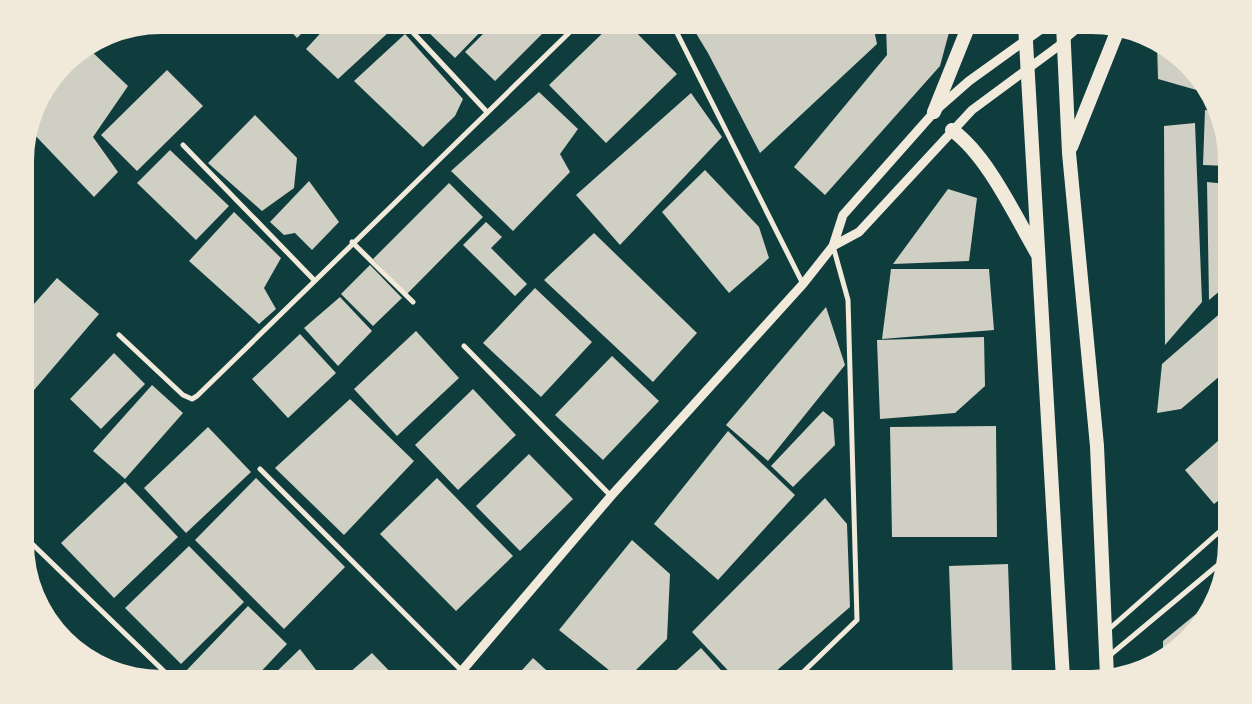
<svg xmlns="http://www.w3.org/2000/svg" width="1252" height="704" font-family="Mulish,sans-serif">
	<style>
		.building { fill: #cfcfc3 }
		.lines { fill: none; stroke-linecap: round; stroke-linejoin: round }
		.minor { stroke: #f1e9da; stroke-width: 5 }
		.tertiary { stroke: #f1e9da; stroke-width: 9 }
		.trunk { stroke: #f1e9da; stroke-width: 14 }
	</style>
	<rect width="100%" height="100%" fill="#0f3d3e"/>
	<!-- building -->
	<path class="building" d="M 285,25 L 310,25 L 297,38 Z
		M 328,25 L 385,25 L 390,31 L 338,79 L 306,49 Z
		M 421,25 L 487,25 L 455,58 Z
		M 492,25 L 551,25 L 495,81 L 465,52 Z
		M 611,25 L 629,25 L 677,74 L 606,143 L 549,85 Z
		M 691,25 L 814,25 L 817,32 L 830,25 L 873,25 L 877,44 L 760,153 L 708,53 Z
		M 886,25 L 951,25 L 940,66 L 825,195 L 794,167 L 887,55 Z
		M 405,34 L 463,99 L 455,116 L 423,147 L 354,81 Z
		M 1157,43 L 1204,86 L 1207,93 L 1158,79 Z
		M 88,48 L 128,86 L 93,137 L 118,172 L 94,197 L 30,130 L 39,101 L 74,57 Z
		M 167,70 L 203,106 L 137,171 L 101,135 Z
		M 539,92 L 578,129 L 560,154 L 570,172 L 513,231 L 451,171 Z
		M 691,93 L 722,137 L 620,245 L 576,195 Z
		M 1205,110 L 1213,111 L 1227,152 L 1227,166 L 1203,165 Z
		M 255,115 L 297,158 L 294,188 L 262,211 L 208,163 Z
		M 1195,123 L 1202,302 L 1165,345 L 1164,126 Z
		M 170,150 L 229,206 L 196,240 L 137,183 Z
		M 705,170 L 759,227 L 769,258 L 729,293 L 662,212 Z
		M 309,181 L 339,222 L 312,250 L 295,233 L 284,235 L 270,222 Z
		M 1207,182 L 1227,184 L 1227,285 L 1209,300 Z
		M 449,183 L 483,217 L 407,294 L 373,259 Z
		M 948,189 L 977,198 L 969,261 L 893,264 Z
		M 234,212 L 281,258 L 264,288 L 276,309 L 259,324 L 189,261 Z
		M 486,222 L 502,237 L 491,248 L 527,284 L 515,296 L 463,245 Z
		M 594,233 L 697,333 L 653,382 L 544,280 Z
		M 370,265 L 402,298 L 373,326 L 341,294 Z
		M 891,269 L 989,269 L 994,330 L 882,339 Z
		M 57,278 L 99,314 L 29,396 L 26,393 L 26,313 Z
		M 535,288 L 592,342 L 541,397 L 483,343 Z
		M 340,297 L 372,331 L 338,366 L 304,328 Z
		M 826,307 L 845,365 L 768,461 L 726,425 Z
		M 1224,310 L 1227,313 L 1227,370 L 1181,409 L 1157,413 L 1162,364 Z
		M 416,331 L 459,378 L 397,436 L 354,389 Z
		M 300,334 L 336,373 L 288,418 L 252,379 Z
		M 984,337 L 985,386 L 955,413 L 880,419 L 877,340 Z
		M 114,353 L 145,384 L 101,429 L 70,399 Z
		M 612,356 L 659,401 L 603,460 L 555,415 Z
		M 152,385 L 183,413 L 125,479 L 93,451 Z
		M 473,389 L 516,435 L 458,490 L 415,445 Z
		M 350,399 L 414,461 L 344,535 L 275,468 Z
		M 823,411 L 833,419 L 835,445 L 793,487 L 771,466 Z
		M 996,426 L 997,537 L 892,537 L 890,427 Z
		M 208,427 L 251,472 L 186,533 L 144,488 Z
		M 728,431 L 795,495 L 718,580 L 654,524 Z
		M 1227,433 L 1227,494 L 1214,504 L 1185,470 Z
		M 529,454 L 573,499 L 520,551 L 476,506 Z
		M 256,478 L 345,567 L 284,629 L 195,540 Z
		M 437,478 L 513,556 L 456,611 L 380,534 Z
		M 125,482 L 178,537 L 114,598 L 61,543 Z
		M 825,498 L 847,524 L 850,607 L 767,679 L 736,679 L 692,632 Z
		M 632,540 L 670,574 L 667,639 L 627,679 L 620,679 L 559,630 Z
		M 189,546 L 244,602 L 181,664 L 125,608 Z
		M 1008,564 L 1012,679 L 953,679 L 949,566 Z
		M 1212,601 L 1209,611 L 1163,657 L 1163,641 Z
		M 248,606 L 287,644 L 254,679 L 193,679 L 185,672 Z
		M 701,648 L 729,679 L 667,679 Z
		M 300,649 L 323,679 L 269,679 Z
		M 372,653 L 397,679 L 342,679 Z
		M 533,658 L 556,679 L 514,679 Z"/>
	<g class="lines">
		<!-- minor -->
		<path class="minor" d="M 406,25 L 487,112
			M 673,25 L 803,284
			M 1065,41 L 1084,25
			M 183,145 L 314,280
			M 352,242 L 413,302
			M 119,335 L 183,395 L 192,399 L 197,396 L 577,25
			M 464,346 L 611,496
			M 260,469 L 462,671
			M 26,538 L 172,679
			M 1108,630 L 1227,525
			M 1109,656 L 1224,560
			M 796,679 L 857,620 L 848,300 L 833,246"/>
		<!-- tertiary -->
		<path class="tertiary" d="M 833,246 L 859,232 L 972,110 L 1064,42
			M 455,679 L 611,496 L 803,284 L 833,246 L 843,215 L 936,110 L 969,81 L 1047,25"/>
		<!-- trunk -->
		<path class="trunk" d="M 1025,25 L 1063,679
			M 1063,25 L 1069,153 L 1097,446 L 1107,676
			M 934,112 L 969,25
			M 952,130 C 988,156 1015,216 1038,255
			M 1071,147 L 1117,32"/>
	</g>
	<!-- crop -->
	<path d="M0 0H1252V704H0ZM161 34H1091A127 127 0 0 1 1218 161V543A127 127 0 0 1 1091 670H161A127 127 0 0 1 34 543V161A127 127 0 0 1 161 34Z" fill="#f1e9da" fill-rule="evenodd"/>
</svg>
